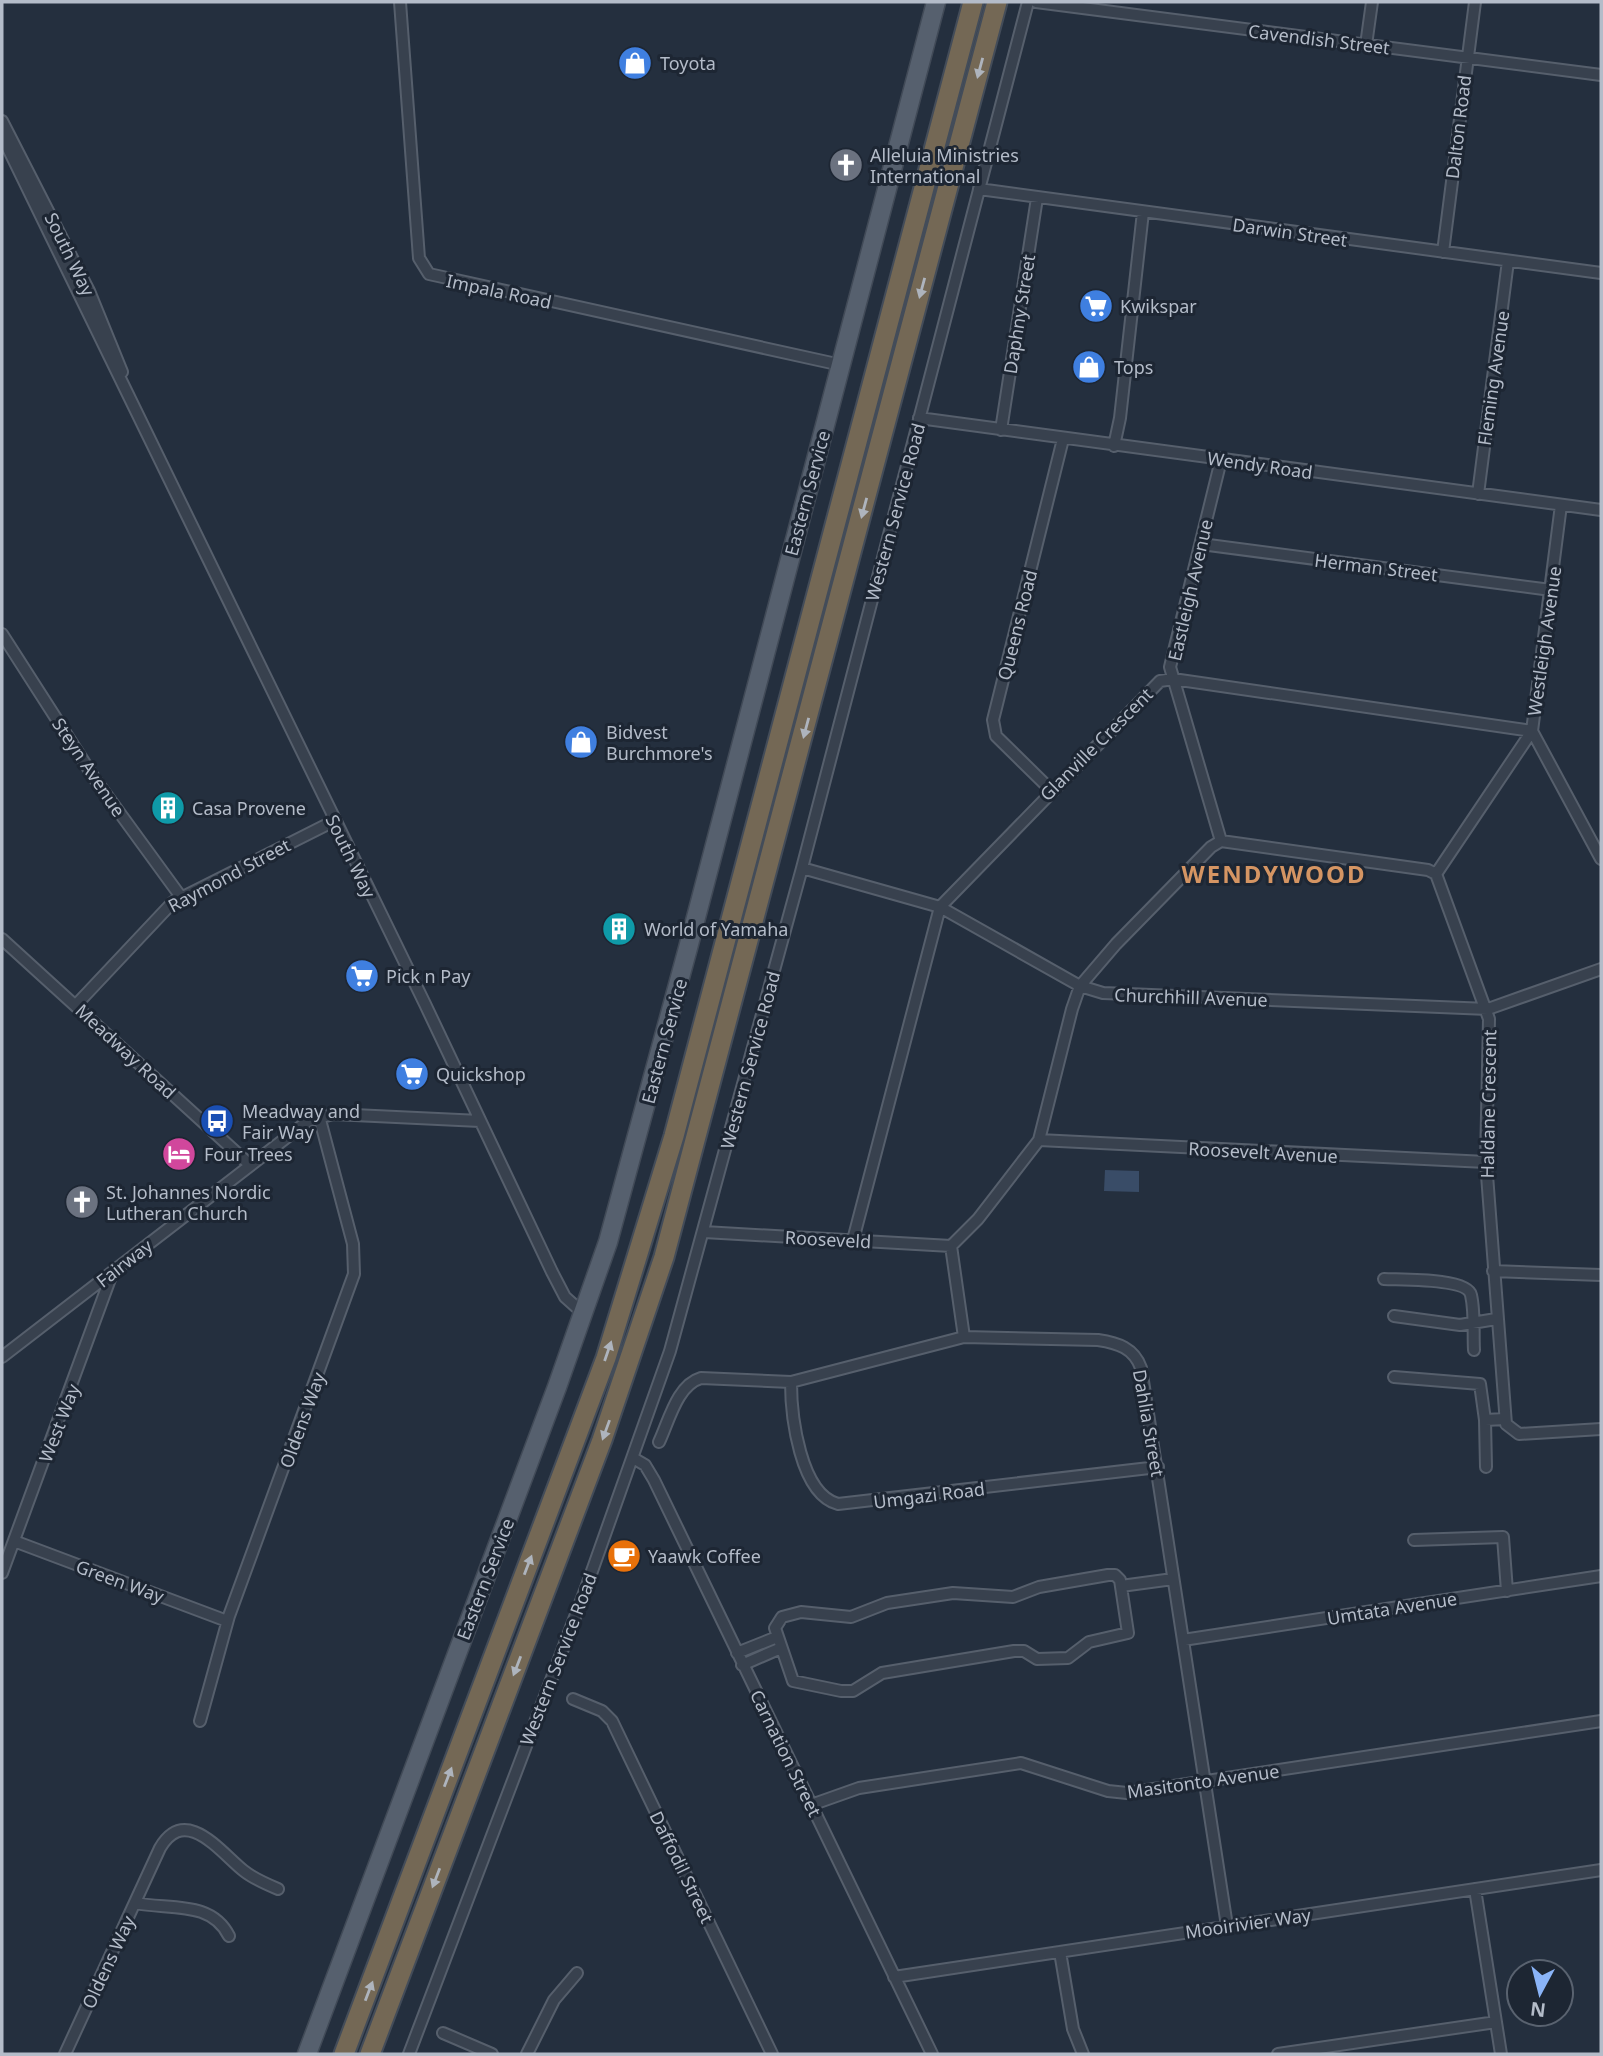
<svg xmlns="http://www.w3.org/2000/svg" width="1603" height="2056" font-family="'Noto Sans',sans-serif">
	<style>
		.water { fill: #394c67 }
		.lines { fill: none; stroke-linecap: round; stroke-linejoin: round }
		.minor-casing { stroke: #565f6c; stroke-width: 14 }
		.primary-casing { stroke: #414a57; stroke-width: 21 }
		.motorway-casing { stroke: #434c59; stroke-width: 23 }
		.minor { stroke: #38414e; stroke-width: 10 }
		.primary { stroke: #56606e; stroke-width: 18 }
		.motorway { stroke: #746855; stroke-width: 19 }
		.oneway { fill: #aeb4bd }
		.labels { text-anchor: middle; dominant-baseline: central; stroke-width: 6; stroke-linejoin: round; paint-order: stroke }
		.street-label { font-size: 18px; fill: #b4bcc9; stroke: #1d2633 }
		.poi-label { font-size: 18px; fill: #b4bcc9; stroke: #1d2633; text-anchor: start }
		.district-label { font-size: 24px; font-weight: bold; letter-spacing: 2px; fill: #d59563; stroke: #1d2633 }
	</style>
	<rect width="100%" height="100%" fill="#242f3e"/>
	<!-- water -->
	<path class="water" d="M 1105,1170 L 1139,1171 L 1139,1192 L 1104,1191 Z"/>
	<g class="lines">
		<!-- minor casing -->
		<g class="minor-casing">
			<path id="minor" d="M 400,2 L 419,258 L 429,274 L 841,365
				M 1036,2 L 1601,75
				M 1366,45 L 1372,2
				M 2,121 L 89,291 L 122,372
				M 2,136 L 425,1004 L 552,1272 L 565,1297 L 584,1314
				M 979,189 L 1601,273
				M 1443,252 L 1475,2
				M 919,418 L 1601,510
				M 1001,430 L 1037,198
				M 1114,446 L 1120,418 L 1143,212
				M 1478,494 L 1508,261
				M 1201,544 L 1551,590
				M 2,634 L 95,779 L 181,897
				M 1051,790 L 996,736 L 993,720 L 1063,439
				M 1221,841 L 1170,667 L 1221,460
				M 802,868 L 940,907 L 1080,986 L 1103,993 L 1488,1009 L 1601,969
				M 1436,874 L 1532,731 L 1561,505
				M 2,939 L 249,1164
				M 76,1005 L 173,902 L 334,821
				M 1039,1140 L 1486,1162
				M 704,1232 L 951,1246
				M 853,1240 L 940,907 L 1160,681 L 1173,679 L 1532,731 L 1601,859
				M 951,1246 L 978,1219 L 1039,1140 L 1072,1009 L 1080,986 L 1116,944 L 1211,847 L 1221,841 L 1428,870 L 1436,874 L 1489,1019 L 1486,1162 L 1506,1424 L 1519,1434 L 1601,1429
				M 951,1246 L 964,1337
				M 1493,1271 L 1601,1275
				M 1384,1279 C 1400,1280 1467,1278 1471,1295 C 1475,1312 1473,1333 1474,1350
				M 1394,1316 L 1460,1325 L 1496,1319
				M 2,1357 L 308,1121 L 333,1114 L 480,1121
				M 1394,1377 L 1480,1384 L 1485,1420
				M 791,1382 C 791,1416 800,1494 838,1504 L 1158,1467
				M 659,1442 C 669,1421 677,1385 701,1378 L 791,1382 L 964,1337 L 1098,1340 C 1118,1343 1134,1348 1141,1368 L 1227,1926
				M 633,1458 L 645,1465 L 654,1480 L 932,2054
				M 1486,1467 L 1485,1420 L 1505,1419
				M 1414,1540 L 1503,1537 L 1507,1591
				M 14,1541 L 227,1621
				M 2,1573 L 113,1271
				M 1108,1575 L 1115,1575 L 1120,1580 L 1128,1633 L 1089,1642 L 1068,1658 L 1037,1659 L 1024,1651 L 1014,1651 L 882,1673 L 853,1691 L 841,1691 L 793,1681 L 775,1628 L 782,1617 L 801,1612 L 851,1617 L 887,1603 L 953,1593 L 1013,1597 L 1039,1587 Z
				M 1121,1586 L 1173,1579
				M 1183,1640 L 1601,1576
				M 737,1653 L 777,1637
				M 742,1665 L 781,1648
				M 573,1699 L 602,1711 L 612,1721 L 772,2054
				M 200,1721 L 229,1616 L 354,1274 L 353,1244 L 319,1116
				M 811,1805 L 859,1788 L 1021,1763 L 1108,1791 L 1127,1793 L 1601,1721
				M 1475,1889 L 1501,2054
				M 135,1903 C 169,1910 211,1900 229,1936
				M 1060,1952 L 1073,2029 L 1083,2054
				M 894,1977 L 1601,1870
				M 443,2033 L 492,2054
				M 65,2054 L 160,1848 C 186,1804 221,1853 244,1871 C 254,1879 266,1884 278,1889
				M 409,2054 L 586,1588 L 670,1351 L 802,868 L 1028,2
				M 527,2054 L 554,2000 L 577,1973
				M 1278,2054 L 1496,2022"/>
		</g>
		<!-- primary casing -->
		<g class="primary-casing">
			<path id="primary" d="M 307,2054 L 557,1387 L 608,1242 L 688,948 L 936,2"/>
		</g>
		<!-- motorway casing -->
		<g class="motorway-casing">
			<path id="motorway" d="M 344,2054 L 606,1358 L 674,1136 L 973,2
				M 370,2054 L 602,1440 L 664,1257 L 997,2"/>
		</g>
		<!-- minor -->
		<use href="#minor" class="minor"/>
		<!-- primary -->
		<use href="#primary" class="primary"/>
		<!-- motorway -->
		<use href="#motorway" class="motorway"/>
	</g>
	<!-- one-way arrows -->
	<defs><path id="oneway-solid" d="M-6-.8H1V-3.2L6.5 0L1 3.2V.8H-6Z" transform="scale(1.75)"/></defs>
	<g class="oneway">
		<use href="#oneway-solid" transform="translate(980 68) rotate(105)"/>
		<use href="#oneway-solid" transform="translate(922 288) rotate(105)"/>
		<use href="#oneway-solid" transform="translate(864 508) rotate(105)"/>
		<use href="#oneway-solid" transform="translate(806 728) rotate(105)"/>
		<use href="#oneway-solid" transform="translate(608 1351) rotate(-71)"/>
		<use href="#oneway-solid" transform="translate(606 1430) rotate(110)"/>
		<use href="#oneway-solid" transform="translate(528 1565) rotate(-69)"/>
		<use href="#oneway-solid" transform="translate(517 1666) rotate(111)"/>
		<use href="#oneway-solid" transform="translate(448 1777) rotate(-69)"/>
		<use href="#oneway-solid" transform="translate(436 1878) rotate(111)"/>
		<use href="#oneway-solid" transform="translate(369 1991) rotate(-69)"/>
	</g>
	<!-- icons -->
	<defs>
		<g id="shop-disc" transform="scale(1.75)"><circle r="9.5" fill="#3f7fe0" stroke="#1d2633"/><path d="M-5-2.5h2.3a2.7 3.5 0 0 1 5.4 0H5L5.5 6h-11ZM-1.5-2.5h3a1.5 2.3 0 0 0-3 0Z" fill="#fff"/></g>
		<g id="church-disc" transform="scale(1.75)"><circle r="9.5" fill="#6b7280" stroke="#1d2633"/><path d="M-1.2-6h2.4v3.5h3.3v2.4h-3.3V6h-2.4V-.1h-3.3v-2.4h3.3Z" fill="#fff"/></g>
		<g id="supermarket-disc" transform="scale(1.75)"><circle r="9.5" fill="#3f7fe0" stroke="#1d2633"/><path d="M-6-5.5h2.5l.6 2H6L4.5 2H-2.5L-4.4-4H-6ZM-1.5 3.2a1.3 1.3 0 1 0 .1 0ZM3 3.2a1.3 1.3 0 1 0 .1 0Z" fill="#fff"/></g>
		<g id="building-disc" transform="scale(1.75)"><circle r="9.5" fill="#0f9aa8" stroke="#1d2633"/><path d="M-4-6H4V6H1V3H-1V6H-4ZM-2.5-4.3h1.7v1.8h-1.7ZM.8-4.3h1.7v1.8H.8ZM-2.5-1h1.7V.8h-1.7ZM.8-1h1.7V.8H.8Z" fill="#fff"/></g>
		<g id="bus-disc" transform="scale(1.75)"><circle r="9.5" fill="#1a4fb4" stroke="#1d2633"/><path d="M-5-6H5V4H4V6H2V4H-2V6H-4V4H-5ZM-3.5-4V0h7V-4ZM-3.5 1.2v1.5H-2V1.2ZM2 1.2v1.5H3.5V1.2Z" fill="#fff"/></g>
		<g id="hotel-disc" transform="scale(1.75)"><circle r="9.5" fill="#d1479c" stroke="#1d2633"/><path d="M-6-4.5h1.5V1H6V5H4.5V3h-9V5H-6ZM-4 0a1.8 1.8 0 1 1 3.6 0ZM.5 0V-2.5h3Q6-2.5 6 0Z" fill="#fff"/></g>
		<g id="cafe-disc" transform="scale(1.75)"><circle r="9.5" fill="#e8710a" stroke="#1d2633"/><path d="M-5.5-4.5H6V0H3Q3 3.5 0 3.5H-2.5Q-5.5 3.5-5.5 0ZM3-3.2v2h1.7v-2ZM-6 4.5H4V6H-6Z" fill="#fff"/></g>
	</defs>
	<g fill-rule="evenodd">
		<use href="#shop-disc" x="635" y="63"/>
		<use href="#church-disc" x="846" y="165"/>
		<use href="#supermarket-disc" x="1096" y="306"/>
		<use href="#shop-disc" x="1089" y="367"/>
		<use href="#shop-disc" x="581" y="742"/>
		<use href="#building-disc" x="168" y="808"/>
		<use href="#building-disc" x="619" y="929"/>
		<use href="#supermarket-disc" x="362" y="976"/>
		<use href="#supermarket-disc" x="412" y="1074"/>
		<use href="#bus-disc" x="217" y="1121"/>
		<use href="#hotel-disc" x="179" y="1154"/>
		<use href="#church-disc" x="82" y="1202"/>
		<use href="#cafe-disc" x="624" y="1556"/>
	</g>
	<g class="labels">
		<!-- street labels -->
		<g class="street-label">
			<text transform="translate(1319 39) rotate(7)">Cavendish Street</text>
			<text transform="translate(1458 127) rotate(-83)">Dalton Road</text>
			<text transform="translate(1290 232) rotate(8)">Darwin Street</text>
			<text transform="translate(70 254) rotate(64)">South Way</text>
			<text transform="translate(499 291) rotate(12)">Impala Road</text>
			<text transform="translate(1019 314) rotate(-81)">Daphny Street</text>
			<text transform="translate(1493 378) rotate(-82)">Fleming Avenue</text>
			<text transform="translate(1260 465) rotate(8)">Wendy Road</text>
			<text transform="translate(807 493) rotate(-75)">Eastern Service</text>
			<text transform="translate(895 512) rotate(-75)">Western Service Road</text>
			<text transform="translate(1376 567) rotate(7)">Herman Street</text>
			<text transform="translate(1190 590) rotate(-77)">Eastleigh Avenue</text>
			<text transform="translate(1017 625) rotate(-76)">Queens Road</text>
			<text transform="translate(1544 641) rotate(-82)">Westleigh Avenue</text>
			<text transform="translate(1096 744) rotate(-45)">Glanville Crescent</text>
			<text transform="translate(89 767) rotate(56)">Steyn Avenue</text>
			<text transform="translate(351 856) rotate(64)">South Way</text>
			<text transform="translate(229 875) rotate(-28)">Raymond Street</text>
			<text transform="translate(1191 997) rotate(2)">Churchhill Avenue</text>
			<text transform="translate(664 1041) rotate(-75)">Eastern Service</text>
			<text transform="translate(126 1051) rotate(43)">Meadway Road</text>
			<text transform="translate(750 1060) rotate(-75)">Western Service Road</text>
			<text transform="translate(1488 1104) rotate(-89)">Haldane Crescent</text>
			<text transform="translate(1263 1152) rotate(3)">Roosevelt Avenue</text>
			<text transform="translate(828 1239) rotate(3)">Rooseveld</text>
			<text transform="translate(124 1263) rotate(-38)">Fairway</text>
			<text transform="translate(302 1420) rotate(-70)">Oldens Way</text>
			<text transform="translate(59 1423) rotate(-69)">West Way</text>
			<text transform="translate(1149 1423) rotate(80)">Dahlia Street</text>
			<text transform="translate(929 1495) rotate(-7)">Umgazi Road</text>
			<text transform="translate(485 1579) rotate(-69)">Eastern Service</text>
			<text transform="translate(120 1581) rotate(20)">Green Way</text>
			<text transform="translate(1392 1608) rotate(-9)">Umtata Avenue</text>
			<text transform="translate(558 1659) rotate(-69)">Western Service Road</text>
			<text transform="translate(786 1753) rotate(64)">Carnation Street</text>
			<text transform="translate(1203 1781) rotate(-8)">Masitonto Avenue</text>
			<text transform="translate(682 1867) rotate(64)">Daffodil Street</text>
			<text transform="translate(1248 1923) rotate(-8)">Mooirivier Way</text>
			<text transform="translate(108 1962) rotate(-65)">Oldens Way</text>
		</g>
		<!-- poi labels -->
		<g class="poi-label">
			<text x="660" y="63">Toyota</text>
			<text x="870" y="155">Alleluia Ministries<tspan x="870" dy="21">International</tspan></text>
			<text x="1120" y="306">Kwikspar</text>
			<text x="1114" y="367">Tops</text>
			<text x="606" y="732">Bidvest<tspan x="606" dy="21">Burchmore's</tspan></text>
			<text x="192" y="808">Casa Provene</text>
			<text x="644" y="929">World of Yamaha</text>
			<text x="386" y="976">Pick n Pay</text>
			<text x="436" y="1074">Quickshop</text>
			<text x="242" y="1111">Meadway and<tspan x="242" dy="21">Fair Way</tspan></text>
			<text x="204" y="1154">Four Trees</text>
			<text x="106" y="1192">St. Johannes Nordic<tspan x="106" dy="21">Lutheran Church</tspan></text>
			<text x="648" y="1556">Yaawk Coffee</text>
		</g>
		<!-- district labels -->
		<g class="district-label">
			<text x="1274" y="873">WENDYWOOD</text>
		</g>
	</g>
	<!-- border -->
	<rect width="1603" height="2056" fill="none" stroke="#b4bcc9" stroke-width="7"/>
	<!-- north arrow -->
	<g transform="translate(1540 1993) rotate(187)"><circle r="33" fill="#1d2633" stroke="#59626f" stroke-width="2"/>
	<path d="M0-5L12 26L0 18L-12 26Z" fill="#8ab4f8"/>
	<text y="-10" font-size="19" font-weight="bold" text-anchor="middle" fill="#b4bcc9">N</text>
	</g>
</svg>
